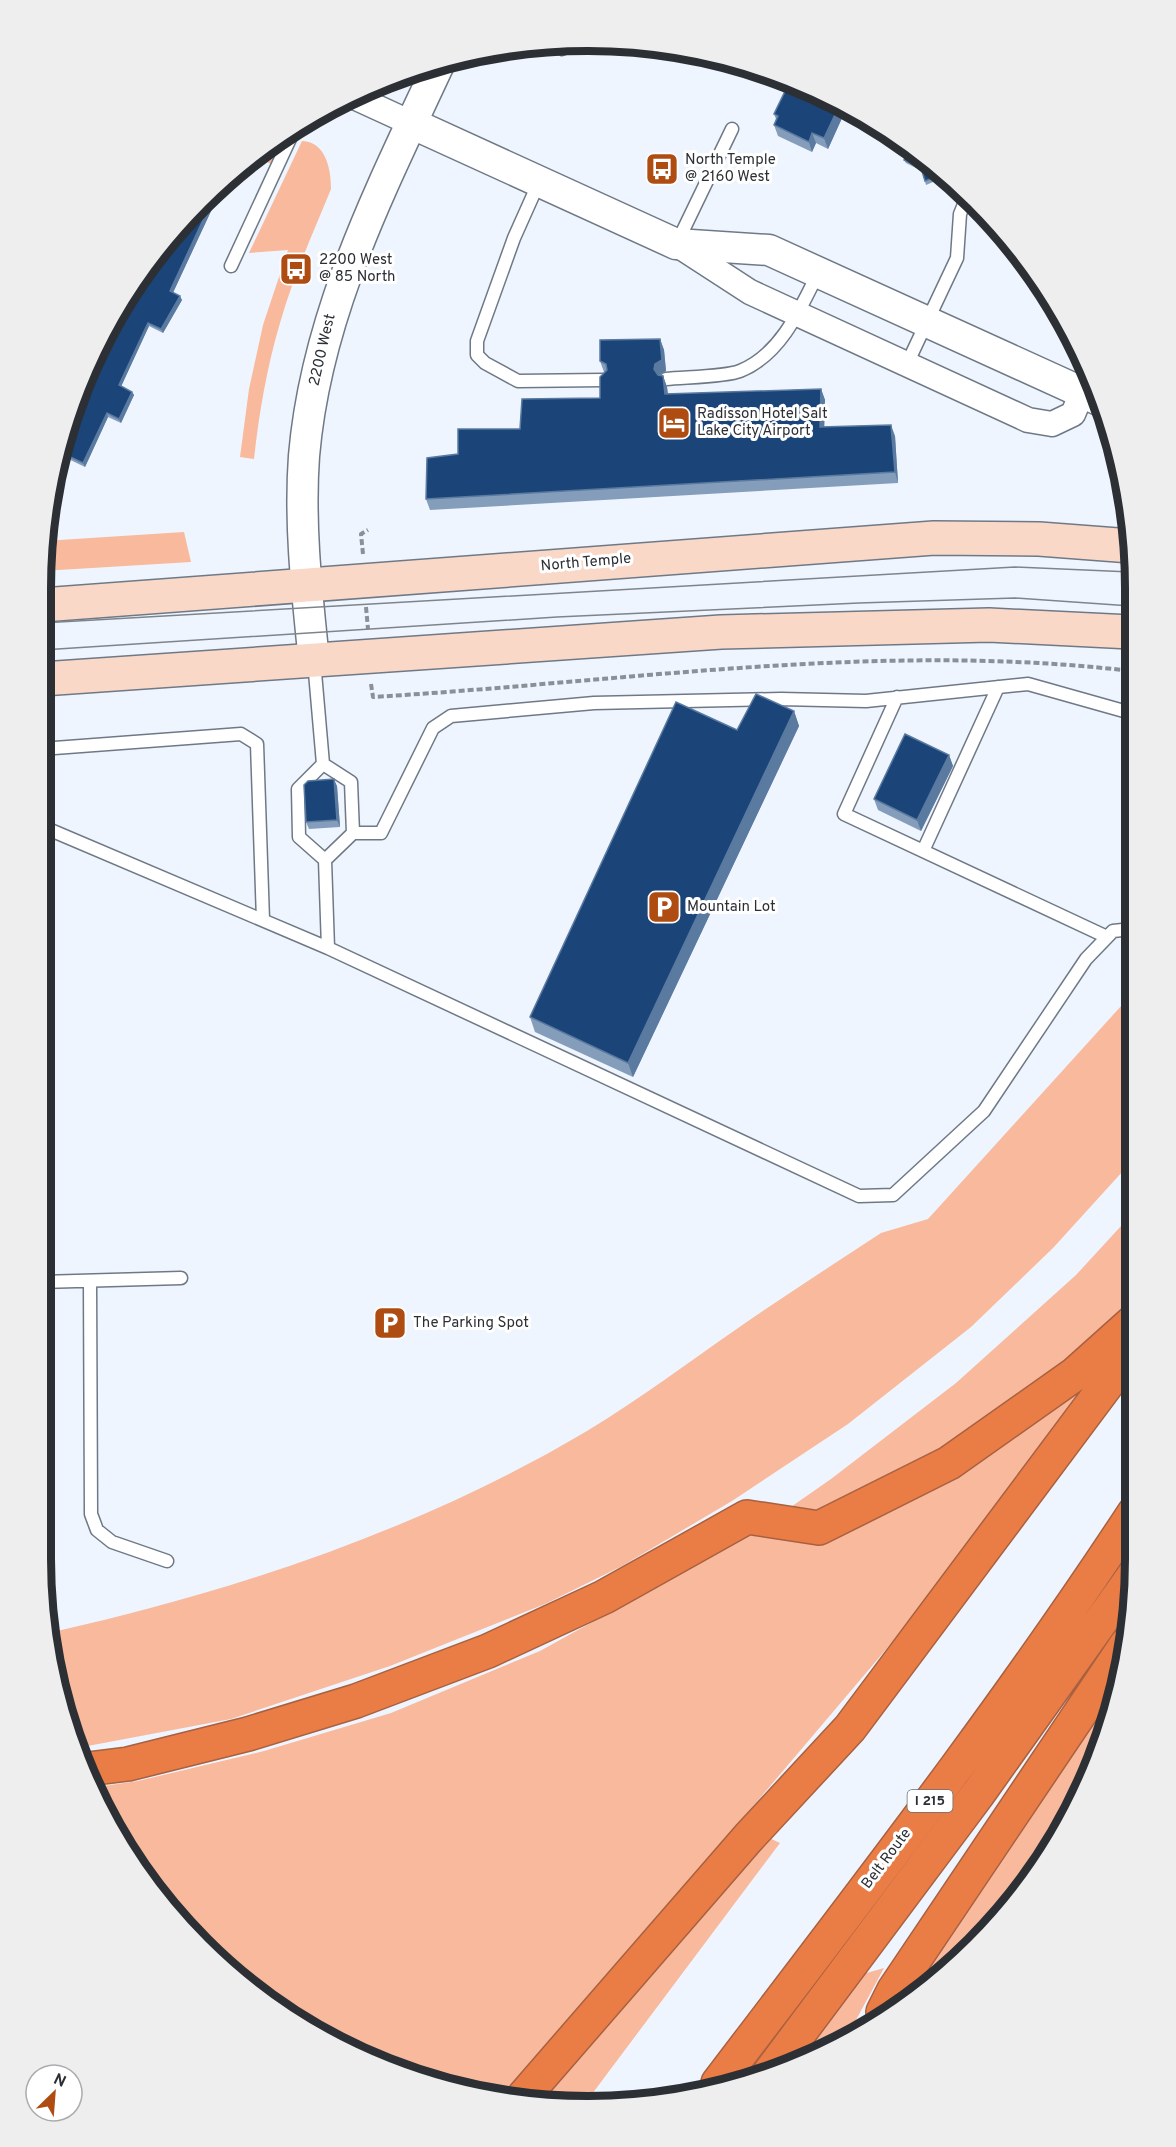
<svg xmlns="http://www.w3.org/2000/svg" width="1176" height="2147" font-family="Overpass,sans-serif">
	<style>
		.green { fill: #f8b99d }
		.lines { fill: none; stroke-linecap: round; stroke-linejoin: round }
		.service-casing { stroke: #6f7986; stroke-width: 15 }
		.minor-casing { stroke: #6f7986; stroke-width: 27 }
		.tertiary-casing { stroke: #6f7986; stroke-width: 33 }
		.secondary-casing { stroke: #6f7986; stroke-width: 36 }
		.motorway-casing { stroke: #a86140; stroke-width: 36 }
		.path { stroke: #8a9097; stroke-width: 4; stroke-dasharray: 6 3; stroke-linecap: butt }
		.service { stroke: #fff; stroke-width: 12 }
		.minor { stroke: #fff; stroke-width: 24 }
		.tertiary { stroke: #fff; stroke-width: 30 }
		.secondary { stroke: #f9d8c8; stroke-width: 33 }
		.motorway { stroke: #ea7c46; stroke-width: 33 }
		.tram { stroke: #7f848b; stroke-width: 1.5 }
		.wall { fill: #849dbb }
		.shaded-wall { fill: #5a7aa0 }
		.building { fill: #1b4578; stroke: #5a7aa0; stroke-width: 1.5 }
		.labels { text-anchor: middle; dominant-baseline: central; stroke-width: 6; stroke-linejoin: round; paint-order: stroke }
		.shield { fill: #fff; stroke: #6b6e72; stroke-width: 1.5 }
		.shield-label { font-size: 14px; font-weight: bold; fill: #2c3035 }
		.poi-label { font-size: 15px; fill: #2c3035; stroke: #fff; text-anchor: start }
		.street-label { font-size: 15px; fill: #2c3035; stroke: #fff }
		.rim { fill: none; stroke: #2c3035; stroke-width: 8 }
	</style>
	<rect width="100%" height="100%" fill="#eef5fe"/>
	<!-- green -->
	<path class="green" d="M 284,136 L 271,164 L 253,155 L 254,154 Z
		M 302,141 C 326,142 331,169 331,189 C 313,233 293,277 280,323 C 267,367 259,413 254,459 L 240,457 L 249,389 L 263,325 L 288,250 L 249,253 Z
		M 184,532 L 191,562 L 42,571 L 44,541 Z
		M 1132,994 L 1133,1160 L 1053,1248 L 971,1327 L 848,1424 L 732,1501 L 622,1566 L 545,1604 L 390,1666 L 231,1719 L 77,1748 L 70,1735 L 53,1632 C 238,1590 422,1529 587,1431 C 640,1399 690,1361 741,1326 C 787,1294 834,1264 881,1233 L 928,1219 Z
		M 1133,1213 L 1134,1336 L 1044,1454 L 888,1647 L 509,2094 L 447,2088 L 284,2014 L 154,1893 L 97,1787 L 138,1781 L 264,1751 L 391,1713 L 540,1651 L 755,1532 L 831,1479 L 956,1383 L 1076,1275 Z
		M 1119,1687 L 1117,1701 L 1062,1832 L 949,1970 L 906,1998 Z
		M 765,1836 L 780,1843 L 586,2102 L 545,2098 Z
		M 884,1968 L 849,2033 L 794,2066 L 863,1974 Z"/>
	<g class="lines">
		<!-- service casing -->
		<g class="service-casing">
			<path id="service" d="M 557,42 L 562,49
				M 539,182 L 514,238 L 477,341 L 477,355 L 485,363 L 518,381 L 603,380
				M 677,243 L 732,129
				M 231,266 L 295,128
				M 907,364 L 957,258 L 960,214 L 967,197
				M 666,379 C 684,377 725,377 740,371 C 780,355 800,310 818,273
				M 314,661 L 323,764
				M 897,697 L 844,814 L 1107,937
				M 41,749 L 241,734 L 257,744 L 263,920
				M 323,764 L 351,782 L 353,833 L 325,860 L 299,837 L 298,789 Z
				M 41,826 L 328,948
				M 353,833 L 381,833 L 433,728 L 451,716 L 594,703 L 781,699 L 866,701 L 1028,684 L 1131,713
				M 923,851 L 998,687
				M 325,860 L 328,948 L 859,1196 L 893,1195 L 984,1111 L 1086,959 L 1113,931 L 1132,929
				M 41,1282 L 181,1278
				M 90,1282 L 91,1514 L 97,1530 L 112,1542 L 167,1561"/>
		</g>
		<!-- minor casing -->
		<g class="minor-casing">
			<path id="minor" d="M 350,95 L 411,123
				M 676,244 L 750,292 L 1028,420 L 1052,424 L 1073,414 L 1089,376"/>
		</g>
		<!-- tertiary casing -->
		<g class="tertiary-casing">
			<path id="tertiary" d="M 411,123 L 676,244 L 769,250 L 1101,401
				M 314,661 C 307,593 299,524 304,456 C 316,314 381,189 440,62"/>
		</g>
		<!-- secondary casing -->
		<g class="secondary-casing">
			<path id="secondary" d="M 42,605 L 934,538 L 1039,539 L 1131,546
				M 42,679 L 721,632 L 989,625 L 1131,632"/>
		</g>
		<!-- motorway casing -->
		<g class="motorway-casing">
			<path id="motorway" d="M 88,1769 L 128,1764 L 248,1734 L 356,1701 L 488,1651 L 604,1597 L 747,1517 L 819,1528 L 949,1463 L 1075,1374 L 1133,1322
				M 883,2012 L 894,1990 L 1126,1645
				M 771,2071 L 978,1794 L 1134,1575
				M 718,2083 C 860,1896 1005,1710 1134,1513
				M 524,2096 L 748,1838 L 850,1728 L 1134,1348"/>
		</g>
		<!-- path -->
		<path class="path" d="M 363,554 L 361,534 L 368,530
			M 366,607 L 368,629
			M 371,684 L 373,697 C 625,682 878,641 1131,671"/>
		<!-- service -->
		<use href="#service" class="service"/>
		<!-- minor -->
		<use href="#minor" class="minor"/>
		<!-- tertiary -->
		<use href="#tertiary" class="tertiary"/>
		<!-- secondary -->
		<use href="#secondary" class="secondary"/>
		<!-- motorway -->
		<use href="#motorway" class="motorway"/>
		<!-- tram -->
		<path class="tram" d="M 42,623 L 1015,567 L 1131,572
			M 42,650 L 557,617 L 859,603 L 1015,598 L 1131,606"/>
	</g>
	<!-- wall -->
	<path class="wall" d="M 847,107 L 828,149 L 816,143 L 812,152 L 778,136 L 774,125 L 776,119 L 774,114 Z
		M 904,160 L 949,177 L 959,187 L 955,187 L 940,179 L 926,185 L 922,171 L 906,163 Z
		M 219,194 L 173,292 L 182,300 L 163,333 L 149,326 L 121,386 L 132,392 L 134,395 L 121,423 L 108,417 L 85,467 L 58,454 L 59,446 Z
		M 660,339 L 664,350 L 666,371 L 659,375 L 663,376 L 667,387 L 668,394 L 821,389 L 825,400 L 824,427 L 895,436 L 898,483 L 430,510 L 426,499 L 458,454 L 600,398 L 604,372 L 600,361 Z
		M 794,711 L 799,726 L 633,1077 L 535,1032 L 530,1017 L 737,730 Z
		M 949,755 L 953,766 L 921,831 L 878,810 L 874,799 Z
		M 337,786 L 340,827 L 309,829 L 306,822 Z"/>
	<!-- shaded-wall -->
	<path class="shaded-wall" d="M 840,104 L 847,107 L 828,149 L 824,138 Z
		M 812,133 L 816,143 L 812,152 L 809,142 Z
		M 217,190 L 219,194 L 172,295 L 170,291 Z
		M 180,296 L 182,300 L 163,333 L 161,329 Z
		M 148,323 L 149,326 L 120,389 L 119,385 Z
		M 660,339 L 664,350 L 666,371 L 659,375 L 658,380 L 654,369 Z
		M 663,376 L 667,387 L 669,405 L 665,394 Z
		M 821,389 L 825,400 L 824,437 L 820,427 Z
		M 132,392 L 134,395 L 121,423 L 119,419 Z
		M 107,413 L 108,417 L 85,467 L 83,463 Z
		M 891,425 L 895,436 L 898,483 L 895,472 Z
		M 794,711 L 799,726 L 633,1077 L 628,1063 Z
		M 949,755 L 953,766 L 921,831 L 917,820 Z
		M 334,779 L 337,786 L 340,827 L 337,820 Z"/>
	<!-- building -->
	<path class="building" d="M 790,81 L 840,104 L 824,138 L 812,133 L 809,142 L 774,125 L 778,116 L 774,114 Z
		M 910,148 L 949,177 L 955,183 L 938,176 L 925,181 L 921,168 L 904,160 Z
		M 216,190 L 217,190 L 170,291 L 180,296 L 161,329 L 148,323 L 119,385 L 132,392 L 119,419 L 107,413 L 83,463 L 58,451 L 59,446 L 114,315 L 176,227 Z
		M 660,339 L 662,360 L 655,364 L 654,369 L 658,375 L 663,376 L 665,394 L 821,389 L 820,427 L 891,425 L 895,472 L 426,499 L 427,458 L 458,454 L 458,429 L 520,429 L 522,399 L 600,398 L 600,377 L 607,370 L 606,364 L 600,361 L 600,340 Z
		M 756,694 L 794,711 L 628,1063 L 530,1017 L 676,702 L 737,730 Z
		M 905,734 L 949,755 L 917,820 L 874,799 Z
		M 334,779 L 337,820 L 306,822 L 304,785 L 308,781 Z"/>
	<!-- icons -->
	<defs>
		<g id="bus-square" transform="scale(1.725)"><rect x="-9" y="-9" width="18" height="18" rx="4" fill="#ae4c11" stroke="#fff"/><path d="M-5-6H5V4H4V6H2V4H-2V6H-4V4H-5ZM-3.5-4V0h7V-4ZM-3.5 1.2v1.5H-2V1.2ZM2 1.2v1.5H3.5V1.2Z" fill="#fff"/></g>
		<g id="hotel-square" transform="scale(1.725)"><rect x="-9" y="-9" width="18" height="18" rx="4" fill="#ae4c11" stroke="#fff"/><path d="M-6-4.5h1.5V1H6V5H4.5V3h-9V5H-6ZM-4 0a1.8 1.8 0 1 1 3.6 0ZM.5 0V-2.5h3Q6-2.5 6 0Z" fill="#fff"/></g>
		<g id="parking-square" transform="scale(1.725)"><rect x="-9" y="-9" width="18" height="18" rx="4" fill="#ae4c11" stroke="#fff"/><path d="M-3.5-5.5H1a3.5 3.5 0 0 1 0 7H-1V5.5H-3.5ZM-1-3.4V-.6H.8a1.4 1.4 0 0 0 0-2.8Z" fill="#fff"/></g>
	</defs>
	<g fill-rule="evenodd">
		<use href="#bus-square" x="662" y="169"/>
		<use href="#bus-square" x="296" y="269"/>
		<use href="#hotel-square" x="674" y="423"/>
		<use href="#parking-square" x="664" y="907"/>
		<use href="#parking-square" x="390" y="1323"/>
	</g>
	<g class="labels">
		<!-- shield labels -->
		<rect class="shield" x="907.5" y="1790" width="45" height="22" rx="4.5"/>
		<g class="shield-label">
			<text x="930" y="1801">I 215</text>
		</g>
		<!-- poi labels -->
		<g class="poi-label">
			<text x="685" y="160">North Temple<tspan x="685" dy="17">@ 2160 West</tspan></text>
			<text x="319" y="260">2200 West<tspan x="319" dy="17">@ 85 North</tspan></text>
			<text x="697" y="414">Radisson Hotel Salt<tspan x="697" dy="17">Lake City Airport</tspan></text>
			<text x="687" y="907">Mountain Lot</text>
			<text x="413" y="1323">The Parking Spot</text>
		</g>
		<!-- street labels -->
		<g class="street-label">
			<text transform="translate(323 350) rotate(-77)">2200 West</text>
			<text transform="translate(586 563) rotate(-5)">North Temple</text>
			<text transform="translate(887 1859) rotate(-53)">Belt Route</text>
		</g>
	</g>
	<!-- crop -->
	<path d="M0 0H1176V2147H0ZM588 51H588A537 537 0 0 1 1125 588V1559A537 537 0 0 1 588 2096H588A537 537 0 0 1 51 1559V588A537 537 0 0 1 588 51Z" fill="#eeeeef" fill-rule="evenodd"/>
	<path class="rim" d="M588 51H588A537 537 0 0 1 1125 588V1559A537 537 0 0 1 588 2096H588A537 537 0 0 1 51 1559V588A537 537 0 0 1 588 51Z"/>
	<!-- north arrow -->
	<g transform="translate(54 2093) rotate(25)"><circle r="28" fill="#ffffff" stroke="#abacae" stroke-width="1.5"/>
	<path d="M0-4.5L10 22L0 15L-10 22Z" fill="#ae4c11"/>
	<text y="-9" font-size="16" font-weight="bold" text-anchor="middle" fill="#2c3035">N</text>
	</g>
</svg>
